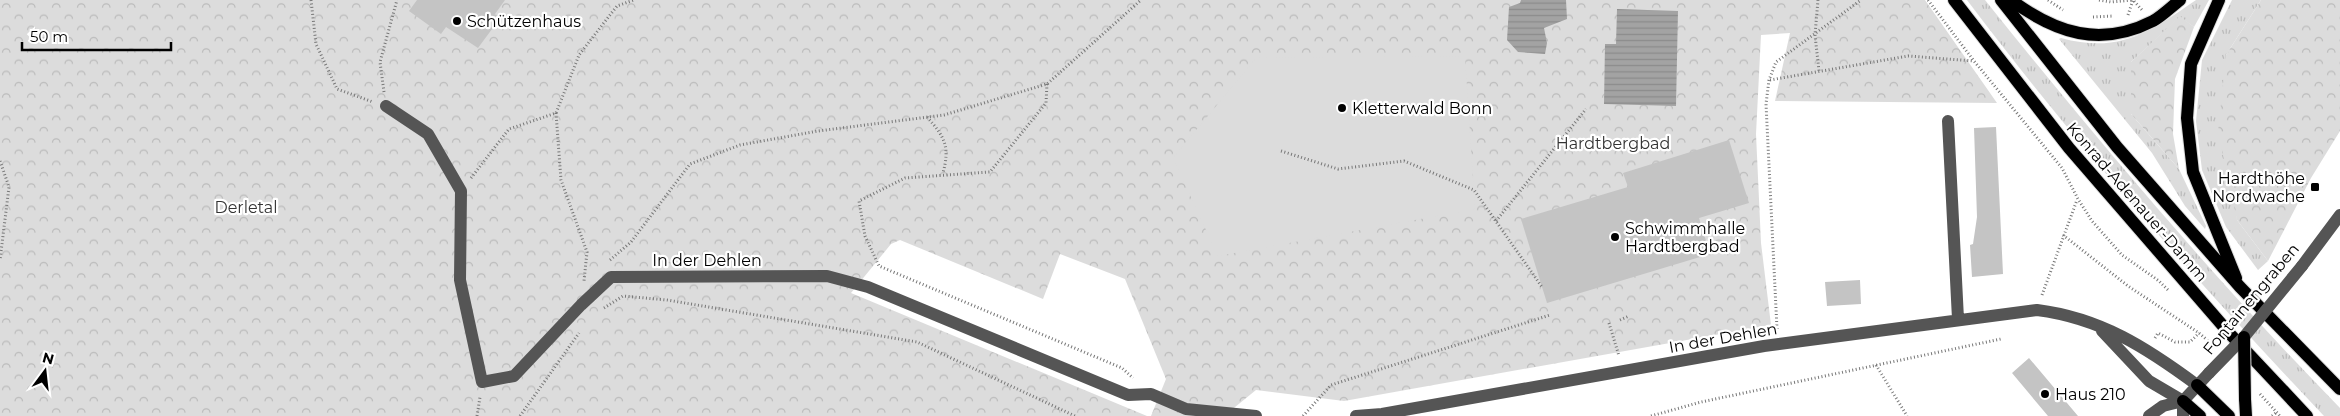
<svg xmlns="http://www.w3.org/2000/svg" width="2340" height="416" font-family="Montserrat,sans-serif">
	<style>
		.grass { fill: url(#grass-tufts) }
		.forest { fill: url(#forest-crowns) }
		.pitch { fill: #dcdcdc }
		.water { fill: url(#water-rules) }
		.building { fill: #c4c4c4 }
		.lines { fill: none; stroke-linecap: round; stroke-linejoin: round }
		.major-casing { stroke: #dbdbdb; stroke-width: 14 }
		.path { stroke: #777; stroke-width: 3; stroke-dasharray: 1 2.5; stroke-linecap: butt }
		.minor { stroke: #555; stroke-width: 12 }
		.major { stroke: #000; stroke-width: 12 }
		.major-bridge-casing { stroke: #dbdbdb; stroke-width: 14; stroke-linecap: butt }
		.minor-bridge { stroke: #555; stroke-width: 12 }
		.major-bridge { stroke: #000; stroke-width: 12 }
		.poi-dot { fill: #000; stroke: #fff; stroke-width: 2 }
		.labels { text-anchor: middle; dominant-baseline: central; stroke-width: 4.5; stroke-linejoin: round; paint-order: stroke }
		.poi-label { font-size: 16px; fill: #000; stroke: #fff; text-anchor: start }
		.park-label { font-size: 16px; fill: #333; stroke: #fff }
		.street-label { font-size: 16px; fill: #000; stroke: #fff }
	</style>
	<defs>
		<pattern id="grass-tufts" width="24" height="20" patternUnits="userSpaceOnUse" patternTransform="scale(1.25)"><rect width="24" height="20" fill="#dcdcdc"/><path d="M3 7l-1-3M5 7V3M7 7l1-3M15 17l-1-3M17 17v-4M19 17l1-3" fill="none" stroke="#bbb"/></pattern>
		<pattern id="forest-crowns" width="20" height="18" patternUnits="userSpaceOnUse" patternTransform="scale(1.25)"><rect width="20" height="18" fill="#dcdcdc"/><path d="M2 6a3 3 0 1 1 6 0M12 15a3 3 0 1 1 6 0" fill="none" stroke="#bbb"/></pattern>
		<pattern id="water-rules" width="6" height="5" patternUnits="userSpaceOnUse" patternTransform="scale(1.25)"><rect width="6" height="5" fill="#a3a3a3"/><path d="M0 2.5h6" fill="none" stroke="#8b8b8b"/></pattern>
	</defs>
	<rect width="100%" height="100%" fill="#fff"/>
	<!-- grass -->
	<path class="grass" d="M 1967,0 L 1985,0 C 2098,141 2214,279 2340,408 L 2340,416 L 2324,416 C 2198,283 2077,146 1967,0 Z
		M 2196,0 L 2209,0 L 2194,27 L 2180,17 L 2131,62 L 2131,114 L 2179,169 L 2206,226 L 2205,229 L 2185,206 L 2152,153 L 2059,39 L 2061,38 C 2120,54 2149,32 2196,0 Z
		M 2232,0 L 2261,0 L 2226,55 L 2237,220 L 2268,261 L 2258,270 L 2226,227 L 2202,170 L 2196,121 L 2202,60 Z"/>
	<!-- forest -->
	<path class="forest" d="M 0,0 L 1925,0 L 1997,103 L 1775,101 L 1790,33 L 1761,35 L 1756,134 L 1761,243 L 1771,325 L 1344,401 L 1256,390 L 1224,416 L 1151,416 L 1166,379 L 1125,279 L 1060,254 L 1043,299 L 900,240 L 891,244 L 851,293 L 1147,416 L 0,416 Z
		M 2261,0 L 2340,0 L 2340,131 L 2311,178 L 2268,261 L 2237,220 L 2218,132 L 2226,55 Z
		M 2180,16 L 2194,27 L 2175,79 L 2173,134 L 2179,169 L 2131,114 L 2131,62 Z"/>
	<!-- pitch -->
	<path class="pitch" d="M 1465,56 L 1475,209 L 1218,256 L 1173,158 L 1256,58 Z"/>
	<!-- water -->
	<path class="water" d="M 1521,0 L 1566,0 L 1567,19 L 1544,28 L 1547,43 L 1545,54 L 1518,52 L 1507,40 L 1509,7 L 1520,3 Z
		M 1617,9 L 1678,11 L 1676,106 L 1604,104 L 1605,44 L 1616,44 Z"/>
	<!-- building -->
	<path class="building" d="M 417,0 L 505,0 L 490,21 L 495,25 L 478,48 L 446,27 L 441,34 L 409,11 Z
		M 1996,127 L 2003,274 L 1972,277 L 1970,245 L 1973,244 L 1977,217 L 1974,128 Z
		M 1729,140 L 1749,203 L 1699,218 L 1710,254 L 1547,303 L 1521,219 L 1628,187 L 1623,173 Z
		M 1860,280 L 1861,304 L 1827,306 L 1825,282 Z
		M 2029,358 L 2078,416 L 2048,416 L 2012,373 Z"/>
	<g class="lines">
		<!-- major casing -->
		<g class="major-casing">
			<path id="major" d="M 1954,0 L 2069,148 L 2230,334 L 2307,416
				M 2001,0 L 2117,147 L 2240,287 L 2340,389
				M 2011,0 C 2056,33 2100,48 2153,21 C 2162,16 2171,7 2180,0
				M 2219,0 L 2191,64 L 2187,118 L 2193,172 L 2236,278
				M 2197,385 L 2229,416
				M 2245,399 L 2246,416
				M 2183,401 L 2200,416"/>
		</g>
		<!-- path -->
		<path class="path" d="M 311,0 L 316,44 L 337,89 L 373,102
			M 1818,0 L 1815,35 L 1819,71
			M 1928,0 L 1974,61 L 2062,168 L 2078,199 L 2092,221 L 2122,255 L 2159,281 L 2169,291
			M 2048,0 L 2063,10
			M 2099,0 L 2111,2 L 2133,0
			M 2128,15 L 2133,0 L 2142,10
			M 2093,17 L 2114,16
			M 1770,80 L 1908,56 L 1974,61
			M 1047,84 L 1046,103 L 990,172 L 905,178 L 859,201 L 865,236 L 879,266 L 1122,368 L 1133,378
			M 384,92 L 380,62 L 397,0
			M 556,113 L 561,180 L 587,252 L 584,281
			M 927,117 C 945,137 950,147 943,173
			M 1281,151 L 1338,169 L 1404,161 L 1474,190 L 1542,287
			M 0,161 L 9,187 L 0,260
			M 471,178 L 509,129 L 556,113 L 579,55 L 617,6 L 634,0
			M 1496,221 L 1586,109
			M 2063,235 L 2128,286 L 2199,333 L 2214,346
			M 610,260 L 631,242 L 690,164 L 740,145 L 818,131 L 944,115 L 1047,84 L 1141,0
			M 2042,295 L 2077,200
			M 604,308 L 623,296 L 667,300 L 917,342 L 1075,416
			M 1620,320 L 1629,316
			M 1609,323 L 1619,356
			M 1777,329 L 1766,104 L 1769,80 L 1776,62 L 1861,0
			M 2155,338 L 2158,333 L 2175,342 L 2190,342 L 2199,333
			M 1876,365 L 1907,416
			M 2260,394 L 2280,416
			M 477,416 L 480,397
			M 520,416 L 579,333
			M 1303,416 L 1331,385 L 1550,315
			M 1651,416 L 1701,402 L 2001,339
			M 2272,416 L 2277,412"/>
		<!-- minor -->
		<path class="minor" d="M 386,106 L 428,134 L 461,191 L 460,280 L 482,382 L 514,376 L 581,305 L 611,277 L 827,276 L 868,287 L 1128,395 L 1151,394 L 1186,409 L 1256,416
			M 1948,121 L 1958,319
			M 2302,266 L 2340,215
			M 2102,331 L 2149,381 L 2183,401
			M 2183,401 L 2183,416
			M 1356,416 L 1382,414 L 1764,346 L 2037,310 C 2101,318 2147,348 2197,385
			M 2149,416 L 2163,406 L 2183,401 L 2209,373"/>
		<!-- major -->
		<use href="#major" class="major"/>
		<!-- major-bridge casing -->
		<g class="major-bridge-casing">
			<path id="major-bridge" d="M 2244,337 L 2245,399"/>
		</g>
		<!-- minor-bridge -->
		<path class="minor-bridge" d="M 2209,373 L 2244,337 L 2302,266"/>
		<!-- major-bridge -->
		<use href="#major-bridge" class="major-bridge"/>
	</g>
	<!-- markers -->
	<g class="poi-dot">
		<circle cx="457" cy="21" r="5"/>
		<circle cx="1342" cy="108" r="5"/>
		<rect x="2310" y="182" width="10" height="10" rx="2.5"/>
		<circle cx="1615" cy="237" r="5"/>
		<circle cx="2045" cy="394" r="5"/>
	</g>
	<g class="labels">
		<!-- poi labels -->
		<g class="poi-label">
			<text x="467" y="21">Schützenhaus</text>
			<text x="1352" y="108">Kletterwald Bonn</text>
			<text x="2305" y="178" text-anchor="end">Hardthöhe<tspan x="2305" dy="18">Nordwache</tspan></text>
			<text x="1625" y="228">Schwimmhalle<tspan x="1625" dy="18">Hardtbergbad</tspan></text>
			<text x="2055" y="394">Haus 210</text>
		</g>
		<!-- park labels -->
		<g class="park-label">
			<text x="1613" y="143">Hardtbergbad</text>
			<text x="246" y="207">Derletal</text>
		</g>
		<!-- street labels -->
		<g class="street-label">
			<text transform="translate(2137 202) rotate(49)">Konrad-Adenauer-Damm</text>
			<text x="707" y="260">In der Dehlen</text>
			<text transform="translate(2251 299) rotate(-50)">Fontainengraben</text>
			<text transform="translate(1723 338) rotate(-10)">In der Dehlen</text>
		</g>
	</g>
	<!-- north arrow -->
	<g transform="translate(45 371) rotate(15)" stroke="#ffffff" stroke-width="4" paint-order="stroke">
	<path d="M0-4L9 19L0 12L-9 19Z" fill="#000000"/>
	<text y="-8" font-size="14" font-weight="bold" text-anchor="middle" fill="#000000">N</text>
	</g>
	<!-- scale -->
	<path d="M22 42v8h149v-8" fill="none" stroke="#000000" stroke-width="2.5"/>
	<text x="30" y="42" font-size="15" fill="#000000" stroke="#ffffff" stroke-width="4" paint-order="stroke">50 m</text>
</svg>
